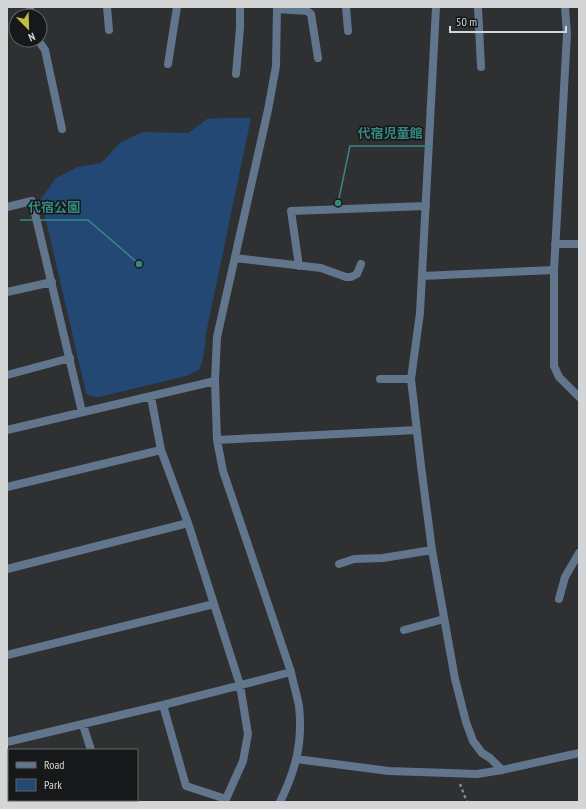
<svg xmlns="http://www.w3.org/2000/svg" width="586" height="809" font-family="'PT Sans Narrow','Noto Sans JP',sans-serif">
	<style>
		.green { fill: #224873 }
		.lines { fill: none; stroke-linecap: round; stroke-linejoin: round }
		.path { stroke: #868889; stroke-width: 2.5; stroke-dasharray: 3 3; stroke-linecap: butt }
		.street { stroke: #61758d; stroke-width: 8 }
		.leader { fill: none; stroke: #368983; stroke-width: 1.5 }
		.callout-dot { fill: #368983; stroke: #171819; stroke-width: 1.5 }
		.callout-label { font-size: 13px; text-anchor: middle; font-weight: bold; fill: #368983; stroke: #171819; stroke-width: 3; stroke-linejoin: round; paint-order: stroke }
	</style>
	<rect width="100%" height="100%" fill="#2e3032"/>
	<!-- green -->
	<path class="green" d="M 223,118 L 251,118 L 207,329 L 203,359 L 199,370 L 186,376 L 99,397 L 91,396 L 86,393 L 41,199 L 56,178 L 78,167 L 101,163 L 121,142 L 143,132 L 188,133 L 207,119 Z"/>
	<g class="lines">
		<!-- path -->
		<path class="path" d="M 460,784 L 467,802"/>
		<!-- street -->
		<path class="street" d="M 30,7 L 31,16
			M 107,7 L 109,30
			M 277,7 L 276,66 L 268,110 L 217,337 L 215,381 L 217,440 L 223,471 L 291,672 C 293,683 297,695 299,706 C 303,743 296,769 280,802
			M 346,7 L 348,31
			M 436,7 L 420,313 L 411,379 L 421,466 L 432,550 L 455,679 L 466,722 L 473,741 L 482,753 L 490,758 L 502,770
			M 478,7 L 481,67
			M 565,7 L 567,34 L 554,270 L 554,366 L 559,377 L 579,397
			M 277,9 L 307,11 L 311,14 L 318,58
			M 38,40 L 45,50 L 62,129
			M 168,64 L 177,7
			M 236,74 L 240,28 L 240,7
			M 7,207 L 32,201 L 82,412
			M 555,244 L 579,244
			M 235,258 L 321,268 L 346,277 L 351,277 L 357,274 L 361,264
			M 299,266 L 291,211 L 426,206
			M 422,276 L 554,270
			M 7,292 L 52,282
			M 7,375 L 70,358
			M 380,379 L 411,379
			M 151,397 L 161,450 L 188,523 L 240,685 L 248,734 L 243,761 L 226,799 L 186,786 L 163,705
			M 7,430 L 215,381
			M 217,440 L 417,430
			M 7,487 L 161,450
			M 339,564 L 354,559 L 383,558 L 432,550
			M 7,569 L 188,523
			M 559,599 L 565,577 L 579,553
			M 404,630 L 444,619
			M 7,655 L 214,604
			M 83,725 L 91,750
			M 7,742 L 163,705 L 291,672
			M 296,759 L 389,771 L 477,774 L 502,770 L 579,753
			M 13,800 L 16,802
			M 70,802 L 72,800"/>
	</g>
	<!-- callouts -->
	<path class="leader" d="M338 203L350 146H431M139 264L88 220H20"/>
	<g class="callout-dot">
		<circle cx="338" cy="203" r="4"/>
		<circle cx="139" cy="264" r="4"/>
	</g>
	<g class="callout-label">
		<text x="390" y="138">代宿児童館</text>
		<text x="54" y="212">代宿公園</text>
	</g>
	<!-- border -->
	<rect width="586" height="809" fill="none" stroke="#d4d5d6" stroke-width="16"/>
	<!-- legend -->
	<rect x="8" y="749" width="130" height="52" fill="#171819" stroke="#636465"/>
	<rect x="16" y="762" width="20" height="6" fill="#61758d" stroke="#636465"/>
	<text x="44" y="769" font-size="12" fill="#d4d5d6">Road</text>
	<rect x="16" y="779" width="20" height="12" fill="#224873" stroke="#636465"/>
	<text x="44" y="789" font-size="12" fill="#d4d5d6">Park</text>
	<!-- north arrow -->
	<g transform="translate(28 28) rotate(157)"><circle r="19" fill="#171819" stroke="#636465"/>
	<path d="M0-3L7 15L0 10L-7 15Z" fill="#c0be41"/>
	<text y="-6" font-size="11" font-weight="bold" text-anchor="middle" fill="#d4d5d6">N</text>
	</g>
	<!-- scale -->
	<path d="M450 26v6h116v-6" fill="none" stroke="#d4d5d6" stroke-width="2"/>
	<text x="456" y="26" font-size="12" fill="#d4d5d6" stroke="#171819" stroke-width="3" paint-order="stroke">50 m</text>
</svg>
